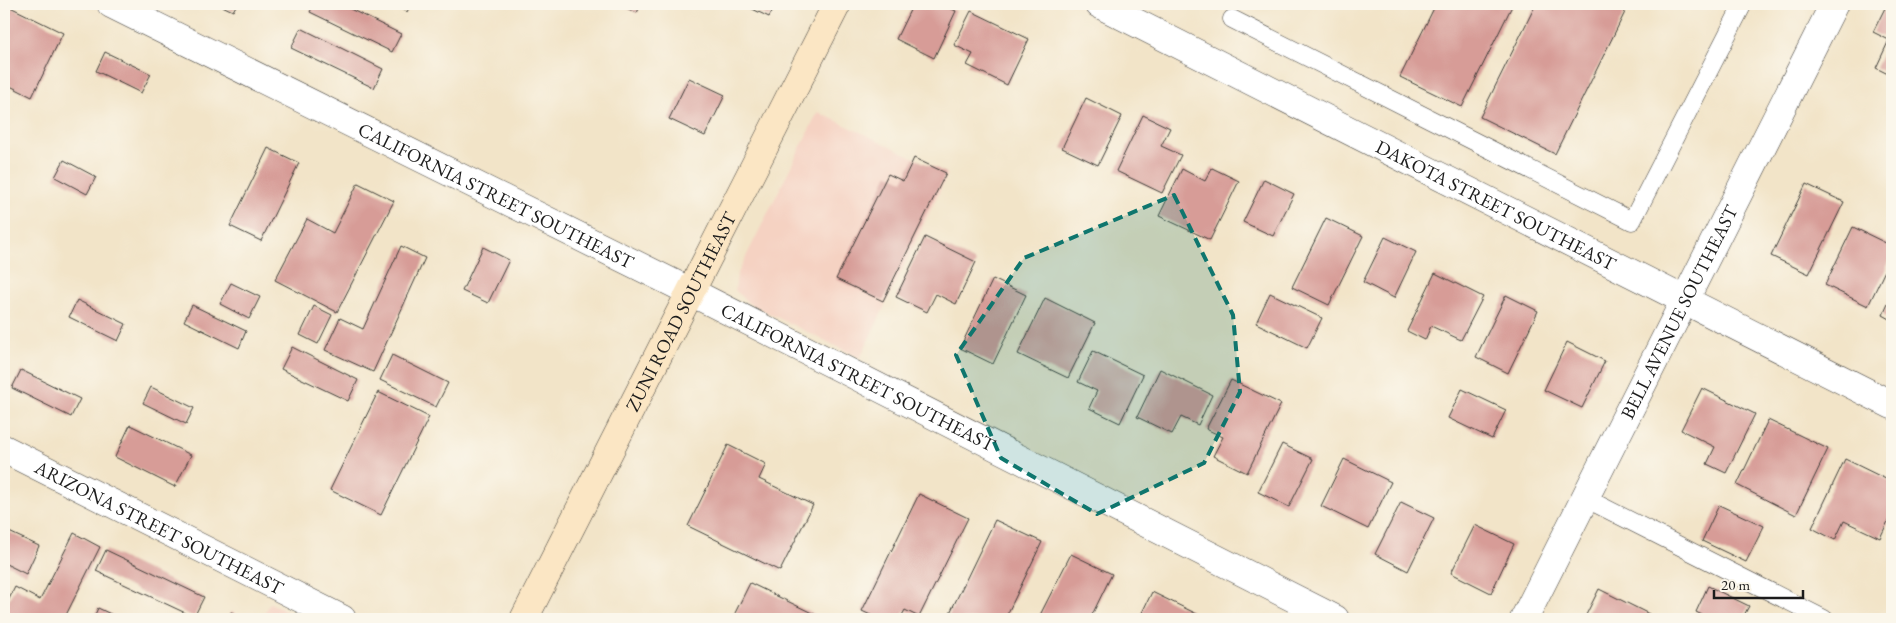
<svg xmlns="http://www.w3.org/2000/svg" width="1896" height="623" font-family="'EB Garamond',serif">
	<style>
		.built { fill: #f5d2c2 }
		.building { fill: #d79c97 }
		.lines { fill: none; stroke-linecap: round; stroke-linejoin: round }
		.lane-casing { stroke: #3c3a36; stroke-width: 19 }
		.street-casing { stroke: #3c3a36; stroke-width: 29 }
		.secondary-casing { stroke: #3c3a36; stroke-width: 29 }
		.lane { stroke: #fff; stroke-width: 18 }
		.street { stroke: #fff; stroke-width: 28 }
		.secondary { stroke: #fbe6c4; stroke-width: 28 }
		.marked { fill: #0f766e; fill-opacity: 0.2; stroke: #0f766e; stroke-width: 4; stroke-dasharray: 10 6; stroke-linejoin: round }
		.labels { text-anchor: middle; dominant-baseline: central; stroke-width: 4; stroke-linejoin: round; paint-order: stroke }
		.street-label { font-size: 19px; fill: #1c1c1c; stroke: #fbf7ec }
	</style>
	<rect width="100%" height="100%" fill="#fbf7ec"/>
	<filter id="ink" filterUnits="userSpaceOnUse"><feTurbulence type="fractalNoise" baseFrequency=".02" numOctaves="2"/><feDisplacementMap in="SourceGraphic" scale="10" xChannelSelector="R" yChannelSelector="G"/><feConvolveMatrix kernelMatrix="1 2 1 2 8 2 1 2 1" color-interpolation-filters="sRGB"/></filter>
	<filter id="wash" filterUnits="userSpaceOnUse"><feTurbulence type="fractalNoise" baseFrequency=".0096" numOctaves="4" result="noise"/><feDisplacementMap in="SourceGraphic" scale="20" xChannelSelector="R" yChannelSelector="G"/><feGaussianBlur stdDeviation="1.12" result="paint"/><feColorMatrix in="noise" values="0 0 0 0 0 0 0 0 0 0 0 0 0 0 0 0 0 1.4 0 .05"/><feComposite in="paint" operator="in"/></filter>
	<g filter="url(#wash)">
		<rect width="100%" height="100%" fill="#f2e4c8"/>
		<!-- built -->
		<path class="built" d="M 818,112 L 948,174 L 860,358 L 748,303 L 735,290 L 737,275 Z
			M 270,603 L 302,619 L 261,619 Z"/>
		<g id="blocks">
			<!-- building -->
			<path class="building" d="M 4,4 L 63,33 L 32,97 L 4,83 Z
				M 218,4 L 237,4 L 233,11 Z
				M 314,4 L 340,4 L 401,34 L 392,52 L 310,12 Z
				M 391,4 L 411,4 L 407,12 Z
				M 618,4 L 641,4 L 637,13 Z
				M 742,4 L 776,4 L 769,17 Z
				M 913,4 L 941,4 L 956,11 L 934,58 L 896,39 Z
				M 1436,4 L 1513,4 L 1462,107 L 1400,77 Z
				M 1536,4 L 1629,4 L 1555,154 L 1480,117 Z
				M 1887,4 L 1892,4 L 1892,76 L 1876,68 L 1889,40 L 1873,32 Z
				M 971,11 L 1029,39 L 1007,85 L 967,65 L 973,54 L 954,45 Z
				M 301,28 L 383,69 L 374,88 L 291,48 Z
				M 105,52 L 151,74 L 141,93 L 96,71 Z
				M 689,78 L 725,95 L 705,136 L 669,119 Z
				M 1086,98 L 1122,116 L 1098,165 L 1062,148 Z
				M 1143,115 L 1170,128 L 1161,146 L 1181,155 L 1162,193 L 1116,171 Z
				M 268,148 L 299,163 L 261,241 L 230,226 Z
				M 914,158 L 946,173 L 883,301 L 836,279 L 888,174 L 903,181 Z
				M 64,160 L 96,177 L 87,194 L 55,177 Z
				M 1212,168 L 1239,181 L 1210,240 L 1159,216 L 1182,169 L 1205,181 Z
				M 1264,179 L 1294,194 L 1273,236 L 1243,222 Z
				M 358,183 L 394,201 L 337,312 L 275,280 L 307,219 L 333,233 Z
				M 1806,184 L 1844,202 L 1809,274 L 1771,256 Z
				M 1326,218 L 1363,236 L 1329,305 L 1292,287 Z
				M 1853,227 L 1892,246 L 1892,256 L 1868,306 L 1825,285 Z
				M 925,237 L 976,262 L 956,304 L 936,294 L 927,312 L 896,297 Z
				M 1385,237 L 1416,252 L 1394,298 L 1363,282 Z
				M 401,246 L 425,258 L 373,372 L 325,350 L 340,318 L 363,329 Z
				M 483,247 L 509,260 L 488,303 L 462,291 Z
				M 1435,273 L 1483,297 L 1461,340 L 1431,326 L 1425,340 L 1407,331 Z
				M 993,279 L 1026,295 L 993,364 L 960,348 Z
				M 231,283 L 260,297 L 249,319 L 220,304 Z
				M 1270,293 L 1322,318 L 1307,348 L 1256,323 Z
				M 1506,295 L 1538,311 L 1508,373 L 1476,357 Z
				M 1892,295 L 1892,320 L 1883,315 Z
				M 1045,298 L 1095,323 L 1068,378 L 1018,354 Z
				M 77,300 L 126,324 L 118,341 L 69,317 Z
				M 192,305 L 246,331 L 239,348 L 184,321 Z
				M 314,306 L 332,315 L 318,344 L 300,335 Z
				M 1567,342 L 1605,361 L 1582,408 L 1544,390 Z
				M 292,347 L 358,380 L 348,401 L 281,369 Z
				M 1093,351 L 1143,375 L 1120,423 L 1089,408 L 1097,391 L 1078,382 Z
				M 392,355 L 448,383 L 436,407 L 380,380 Z
				M 1160,369 L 1212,395 L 1198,425 L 1181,417 L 1172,434 L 1137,417 Z
				M 21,370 L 80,399 L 71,417 L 12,388 Z
				M 1231,380 L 1281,404 L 1247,473 L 1213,456 L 1223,437 L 1206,429 Z
				M 151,387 L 194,408 L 186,424 L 143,403 Z
				M 1702,388 L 1755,414 L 1726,473 L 1707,464 L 1715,447 L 1681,430 Z
				M 1462,389 L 1506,410 L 1492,439 L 1448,418 Z
				M 378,392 L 429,417 L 381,515 L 330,490 Z
				M 1768,420 L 1828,449 L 1796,515 L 1737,485 Z
				M 130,425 L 191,455 L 175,487 L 115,457 Z
				M 1282,444 L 1313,459 L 1289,507 L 1258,492 Z
				M 728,445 L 766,464 L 759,479 L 813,505 L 780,571 L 688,526 Z
				M 1344,459 L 1391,482 L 1368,529 L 1321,506 Z
				M 1845,459 L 1892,482 L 1892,513 L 1880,538 L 1844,521 L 1835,540 L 1812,528 Z
				M 919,494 L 968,518 L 919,617 L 905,610 L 900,619 L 879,619 L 862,611 Z
				M 1401,502 L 1434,518 L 1408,571 L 1375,554 Z
				M 1719,505 L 1764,526 L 1746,562 L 1702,541 Z
				M 995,520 L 1042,542 L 1005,619 L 947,619 Z
				M 1475,525 L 1514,544 L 1491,593 L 1451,573 Z
				M 7,531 L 39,546 L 26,574 L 4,563 L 4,537 Z
				M 74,533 L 100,547 L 64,619 L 4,619 L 4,609 L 15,587 L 40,600 Z
				M 106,550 L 204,597 L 194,617 L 96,571 Z
				M 1071,554 L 1112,574 L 1090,619 L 1038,619 Z
				M 750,583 L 816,615 L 814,619 L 732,619 Z
				M 1708,586 L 1749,606 L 1742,619 L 1710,619 L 1696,612 Z
				M 1599,589 L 1651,615 L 1649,619 L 1584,619 Z
				M 1152,592 L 1199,615 L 1197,619 L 1139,619 Z
				M 98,608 L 121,619 L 93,619 Z
				M 231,612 L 245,619 L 228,619 Z"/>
		</g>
	</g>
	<g filter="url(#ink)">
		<use href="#blocks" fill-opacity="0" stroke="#3c3a36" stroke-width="1"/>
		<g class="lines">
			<!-- lane casing -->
			<g class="lane-casing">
				<path id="lane" d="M 1232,19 L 1632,221 L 1743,4
					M 1585,498 L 1824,619"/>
			</g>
			<!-- street casing -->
			<g class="street-casing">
				<g id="street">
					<path id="s1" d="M 111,4 L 691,292 L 1335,619"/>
					<path id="s2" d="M 1099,4 L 1892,405"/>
					<path id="s3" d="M 4,449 L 342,619"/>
					<path id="s4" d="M 1524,619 L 1834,4"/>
				</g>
			</g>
			<!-- secondary casing -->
			<g class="secondary-casing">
				<g id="secondary">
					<path id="s5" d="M 524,619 L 837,4"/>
				</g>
			</g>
			<!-- lane -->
			<use href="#lane" class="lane"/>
			<!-- street -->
			<use href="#street" class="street"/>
			<!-- secondary -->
			<use href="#secondary" class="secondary"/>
		</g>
	</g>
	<!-- marked area -->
	<path class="marked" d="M 1174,195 L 1233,315 L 1240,392 L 1204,463 L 1097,514 L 1001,458 L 956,355 L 1024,258 Z"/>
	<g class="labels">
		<!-- street labels -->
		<g class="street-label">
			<text stroke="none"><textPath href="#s1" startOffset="430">CALIFORNIA STREET SOUTHEAST</textPath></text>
			<text stroke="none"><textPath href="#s2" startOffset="445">DAKOTA STREET SOUTHEAST</textPath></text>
			<text stroke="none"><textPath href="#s5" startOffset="345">ZUNI ROAD SOUTHEAST</textPath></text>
			<text stroke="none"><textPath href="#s4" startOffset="344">BELL AVENUE SOUTHEAST</textPath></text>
			<text stroke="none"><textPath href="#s1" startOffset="835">CALIFORNIA STREET SOUTHEAST</textPath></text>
			<text stroke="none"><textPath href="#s3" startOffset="174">ARIZONA STREET SOUTHEAST</textPath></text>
		</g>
	</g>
	<!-- margin -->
	<rect width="1896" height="623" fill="none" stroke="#fbf7ec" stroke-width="20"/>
	<!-- scale -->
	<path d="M1714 590v8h89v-8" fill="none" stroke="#1c1c1c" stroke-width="2.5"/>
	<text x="1721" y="590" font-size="15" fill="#1c1c1c" stroke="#fbf7ec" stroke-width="4" paint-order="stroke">20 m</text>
</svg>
